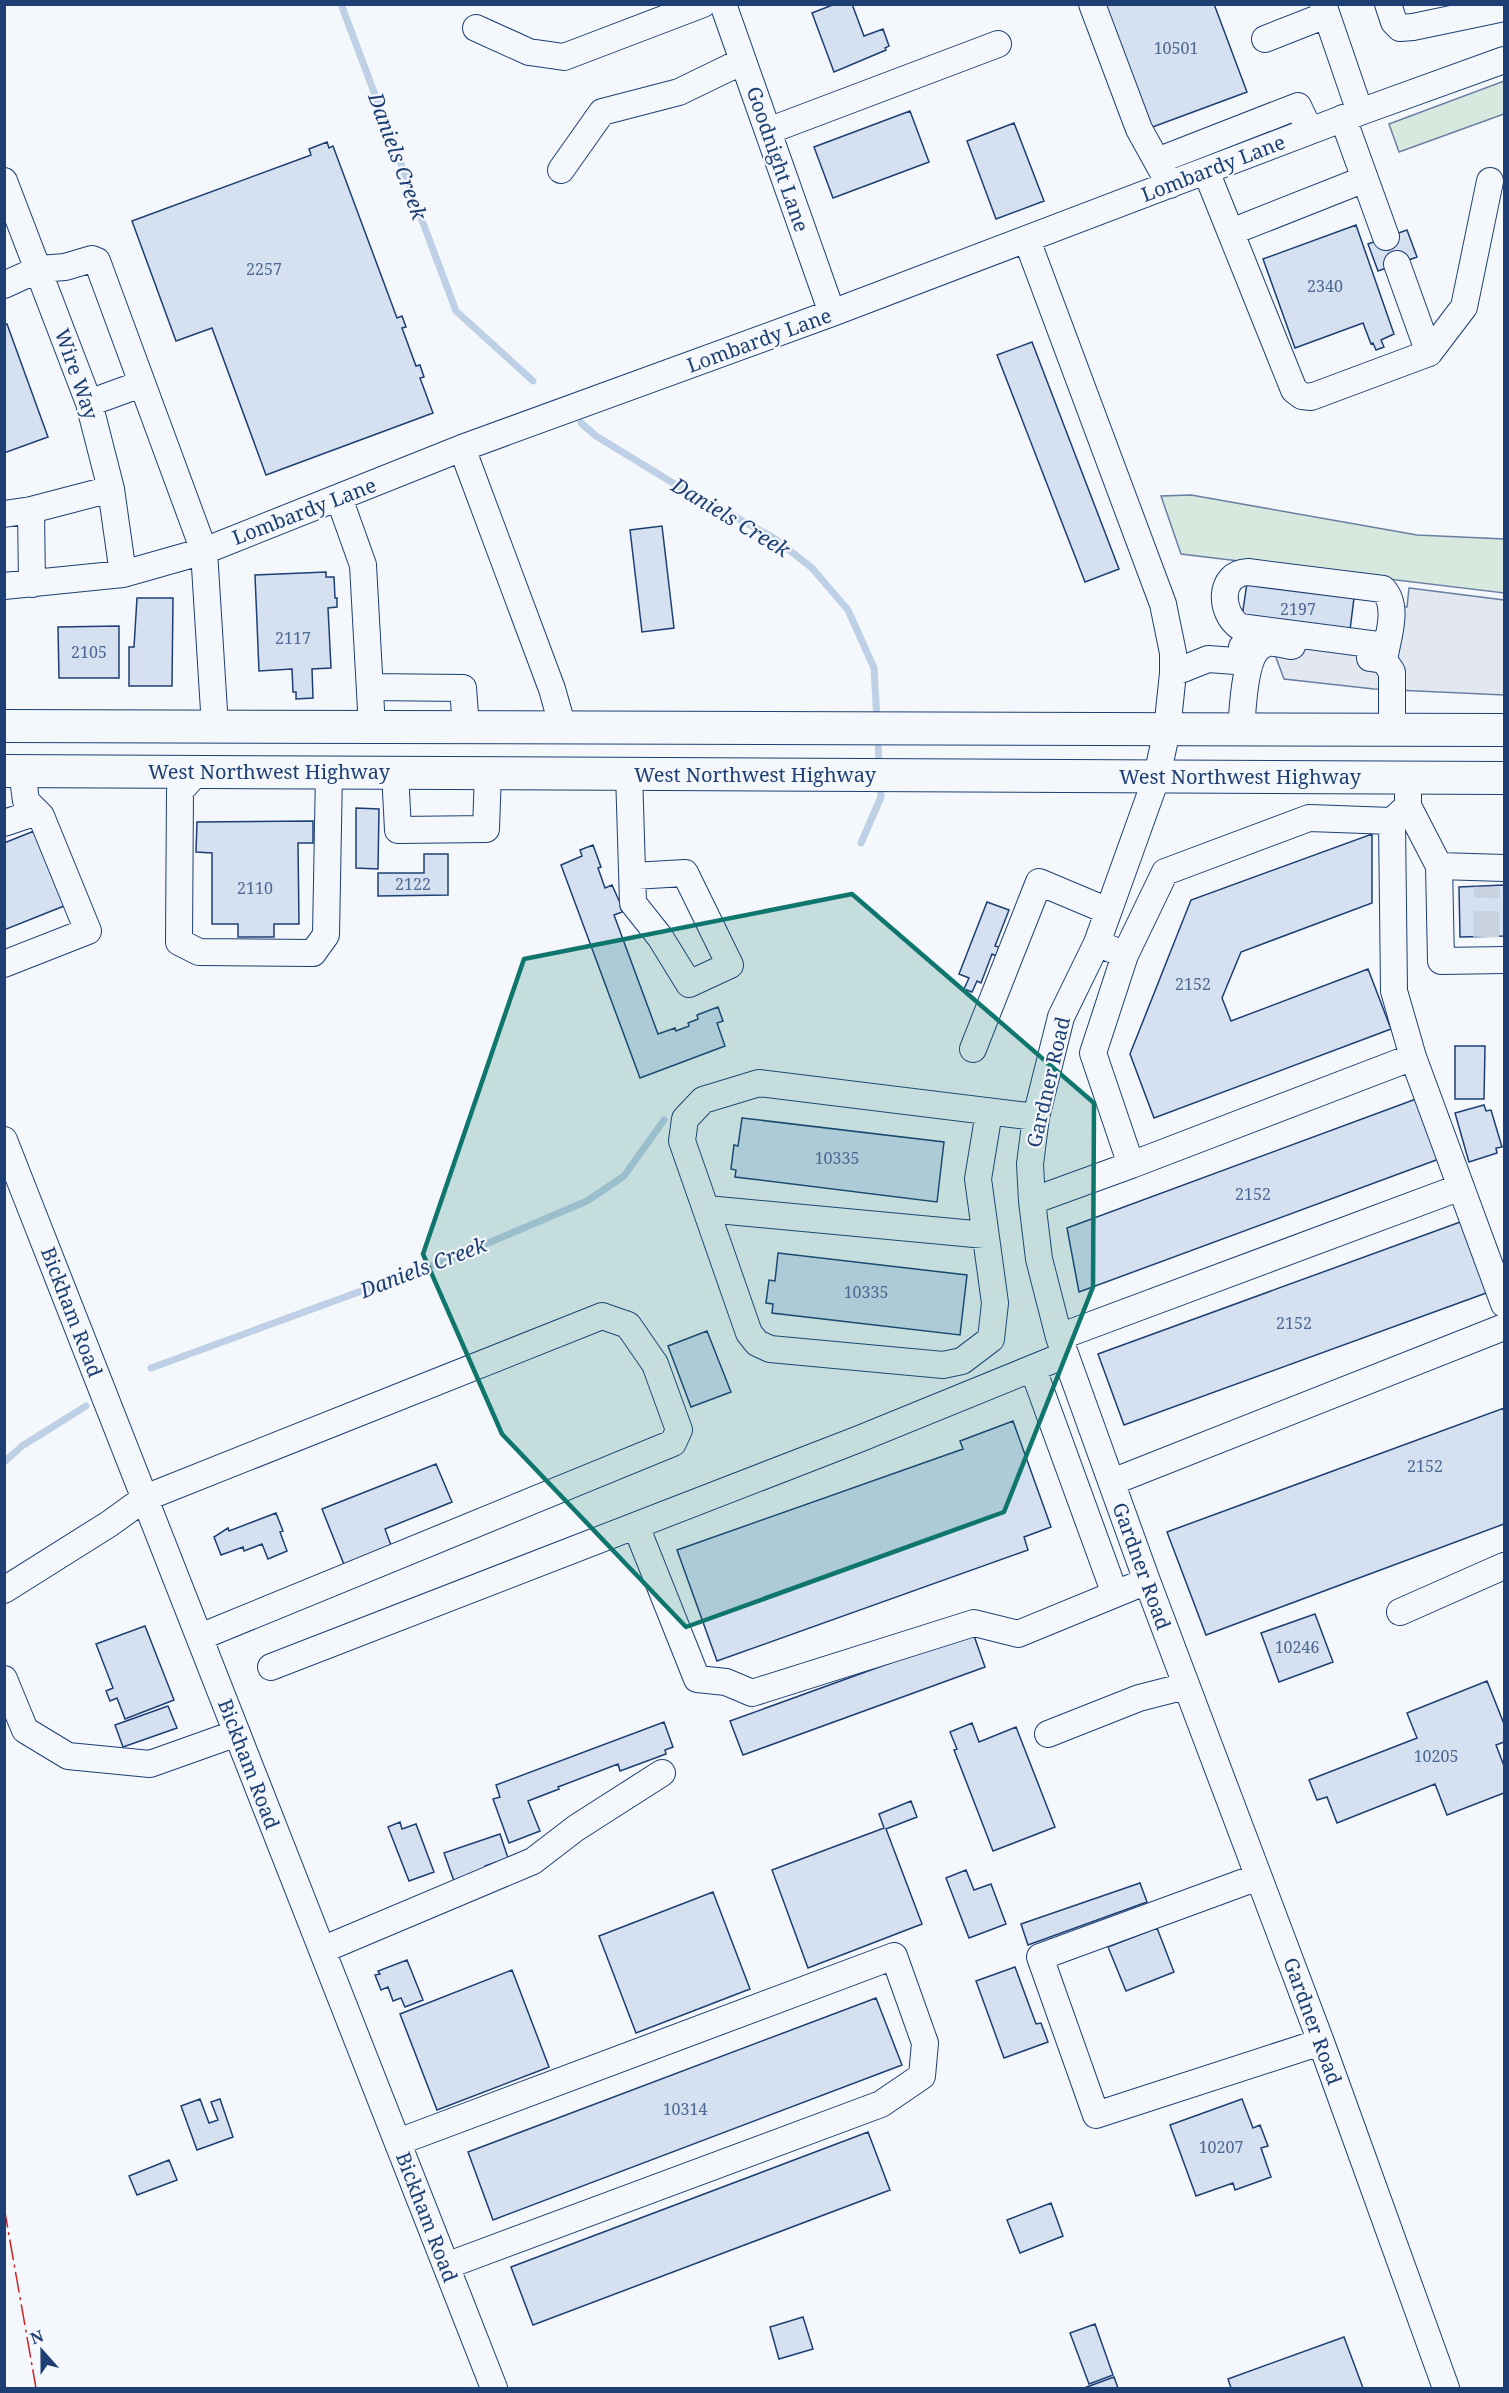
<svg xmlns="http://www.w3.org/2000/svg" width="1509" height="2393" font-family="'Noto Serif',serif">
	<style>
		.green { fill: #d7e8df; stroke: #687fa3; stroke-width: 1.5 }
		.parking { fill: #e3e8f0; stroke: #687fa3; stroke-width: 1.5 }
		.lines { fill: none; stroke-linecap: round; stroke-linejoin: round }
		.stream { stroke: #bed0e5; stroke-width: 7 }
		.building { fill: #d5e0f0; stroke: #1d3f73; stroke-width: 1.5 }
		.minor-tunnel { stroke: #c9d2e0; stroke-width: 26; stroke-dasharray: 26 13; stroke-linecap: butt }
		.minor-casing { stroke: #1d3f73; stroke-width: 28 }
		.major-casing { stroke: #1d3f73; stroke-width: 34 }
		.minor { stroke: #f4f7fb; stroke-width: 26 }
		.major { stroke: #f4f7fb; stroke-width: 32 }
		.power { stroke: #c62828; stroke-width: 1.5; stroke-dasharray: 21 4.5 3 4.5; stroke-linecap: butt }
		.marked { fill: #0f766e; fill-opacity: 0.2; stroke: #0f766e; stroke-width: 4.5; stroke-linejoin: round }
		.labels { text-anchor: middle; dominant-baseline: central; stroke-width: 4.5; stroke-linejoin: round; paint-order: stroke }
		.number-label { font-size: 16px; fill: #4b6792 }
		.street-label { font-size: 20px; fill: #1d3f73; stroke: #f4f7fb }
		.water-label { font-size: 21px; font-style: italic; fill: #1d3f73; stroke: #f4f7fb }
	</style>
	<rect width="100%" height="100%" fill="#f4f7fb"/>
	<!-- green -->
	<path class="green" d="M 1504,81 L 1504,114 L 1399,152 L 1389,124 Z
		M 1191,495 L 1417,535 L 1504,539 L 1504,593 L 1181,554 L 1161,496 Z"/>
	<!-- parking -->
	<path class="parking" d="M 1409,588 L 1504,600 L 1504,695 L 1374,689 L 1284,679 L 1268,636 L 1376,651 L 1382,605 L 1407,607 Z"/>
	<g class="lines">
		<!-- stream -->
		<path class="stream" d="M 341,4 L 456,311 L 533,381
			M 581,423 L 596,436 L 673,483 L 774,538 L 812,568 L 848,610 L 874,668 L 877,720
			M 878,737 L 879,768
			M 861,843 L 881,797 L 880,782
			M 151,1368 L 460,1255 L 587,1201 L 624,1176 L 664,1120
			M 4,1462 L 22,1446 L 86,1406"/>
	</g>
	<!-- building -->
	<path class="building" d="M 835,4 L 852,4 L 864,36 L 883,29 L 889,46 L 885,48 L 886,50 L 834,72 L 812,13 Z
		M 1104,4 L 1214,4 L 1247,92 L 1150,128 Z
		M 910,111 L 929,162 L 833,198 L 814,147 Z
		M 1014,123 L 1044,201 L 996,219 L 967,141 Z
		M 327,142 L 329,148 L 333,146 L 397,318 L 402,316 L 406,327 L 402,328 L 416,366 L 420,365 L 424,377 L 420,378 L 433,413 L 266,475 L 212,328 L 176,341 L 132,221 L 311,155 L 309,149 Z
		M 1356,225 L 1394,334 L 1381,340 L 1384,347 L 1376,350 L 1373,343 L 1371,344 L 1363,323 L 1295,348 L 1263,259 Z
		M 1407,230 L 1417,257 L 1378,271 L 1368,244 Z
		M 7,324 L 48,437 L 4,453 L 4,325 Z
		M 1032,342 L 1119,569 L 1085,582 L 997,355 Z
		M 662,526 L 674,628 L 642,632 L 630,530 Z
		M 326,572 L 326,577 L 334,577 L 335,598 L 337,598 L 337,607 L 328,608 L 331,668 L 312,669 L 313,698 L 296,699 L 296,692 L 293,692 L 292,669 L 259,671 L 255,575 Z
		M 1248,576 L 1355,590 L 1349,638 L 1241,624 Z
		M 137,598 L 173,598 L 172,686 L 129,686 L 129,647 L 134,647 Z
		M 119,626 L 119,678 L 59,678 L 58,627 Z
		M 356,808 L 379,809 L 378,869 L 356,868 Z
		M 313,821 L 313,843 L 298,843 L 299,924 L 274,924 L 274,937 L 238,937 L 238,924 L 212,924 L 212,853 L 196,852 L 197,822 Z
		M 34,831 L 64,906 L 4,930 L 4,843 Z
		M 1372,834 L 1372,903 L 1241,952 L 1222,998 L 1231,1021 L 1368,969 L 1391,1029 L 1154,1118 L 1130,1054 L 1191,900 Z
		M 593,845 L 601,867 L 598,868 L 605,888 L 612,885 L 621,905 L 620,906 L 622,912 L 614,915 L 658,1034 L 675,1028 L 676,1031 L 689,1026 L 688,1023 L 698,1019 L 697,1015 L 718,1007 L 723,1021 L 717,1023 L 725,1046 L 640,1078 L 561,865 L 582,856 L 580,850 Z
		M 424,854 L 448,854 L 448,895 L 378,896 L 378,873 L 424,873 Z
		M 1504,885 L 1504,936 L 1460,937 L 1459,887 Z
		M 987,902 L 1009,910 L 995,946 L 999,947 L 996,956 L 992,954 L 981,983 L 977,981 L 972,992 L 964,989 L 969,978 L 959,974 Z
		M 1455,1046 L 1485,1046 L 1484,1099 L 1455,1099 Z
		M 1416,1099 L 1439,1159 L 1079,1292 L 1067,1228 Z
		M 1484,1105 L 1486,1111 L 1491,1110 L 1502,1147 L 1496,1148 L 1497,1153 L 1469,1162 L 1455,1113 Z
		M 742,1118 L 944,1142 L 937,1202 L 735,1177 L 736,1170 L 731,1169 L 734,1145 L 738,1146 Z
		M 1463,1221 L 1489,1292 L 1124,1425 L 1098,1354 Z
		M 778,1253 L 967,1275 L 960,1335 L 772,1313 L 773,1304 L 766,1303 L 769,1280 L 775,1281 Z
		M 707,1331 L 731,1392 L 691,1407 L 668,1346 Z
		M 1504,1408 L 1504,1524 L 1206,1635 L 1167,1532 Z
		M 1013,1421 L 1051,1527 L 1024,1537 L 1028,1550 L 717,1661 L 677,1550 L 963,1449 L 960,1441 Z
		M 436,1464 L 452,1502 L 385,1529 L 392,1548 L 345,1567 L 322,1509 Z
		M 276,1513 L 283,1531 L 280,1532 L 287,1551 L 268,1559 L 262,1544 L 244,1551 L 243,1547 L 221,1555 L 214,1537 L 228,1528 L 229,1531 Z
		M 1315,1614 L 1333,1662 L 1279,1682 L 1261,1633 Z
		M 145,1626 L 174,1700 L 125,1719 L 117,1698 L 110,1701 L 106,1691 L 113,1688 L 96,1644 Z
		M 973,1633 L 985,1667 L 743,1755 L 730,1721 Z
		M 1487,1681 L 1504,1724 L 1504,1742 L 1496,1745 L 1504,1766 L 1504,1793 L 1447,1815 L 1435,1784 L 1337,1823 L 1327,1797 L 1317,1800 L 1309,1780 L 1417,1738 L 1407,1713 Z
		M 168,1706 L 177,1728 L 123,1747 L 115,1725 Z
		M 664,1722 L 673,1747 L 665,1750 L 666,1754 L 620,1771 L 618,1764 L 558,1787 L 559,1789 L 528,1801 L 540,1831 L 509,1843 L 493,1799 L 500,1797 L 496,1785 Z
		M 972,1723 L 979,1742 L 1016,1727 L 1055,1827 L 993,1851 L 954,1750 L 957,1749 L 950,1732 Z
		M 911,1801 L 917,1817 L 886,1829 L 922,1924 L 808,1968 L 772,1870 L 884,1828 L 879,1814 Z
		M 400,1822 L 402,1829 L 416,1824 L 434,1872 L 409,1881 L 388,1827 Z
		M 500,1834 L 508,1858 L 485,1866 L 486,1870 L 454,1881 L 444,1853 Z
		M 966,1870 L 974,1890 L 991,1884 L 1006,1924 L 969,1938 L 946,1878 Z
		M 1140,1883 L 1147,1902 L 1028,1945 L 1021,1924 Z
		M 713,1892 L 750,1989 L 636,2033 L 599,1936 Z
		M 1157,1928 L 1174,1972 L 1126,1991 L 1108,1947 Z
		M 407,1960 L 423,2000 L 405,2007 L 401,1998 L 393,2001 L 388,1987 L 381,1990 L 375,1975 L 380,1974 L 378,1971 Z
		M 1015,1967 L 1036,2024 L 1041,2023 L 1048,2042 L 1004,2058 L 976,1981 Z
		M 512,1970 L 549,2067 L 437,2110 L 400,2014 Z
		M 876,1998 L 902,2065 L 493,2220 L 468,2152 Z
		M 200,2099 L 209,2123 L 218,2120 L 211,2102 L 220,2099 L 233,2137 L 197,2150 L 181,2106 Z
		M 1242,2099 L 1253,2128 L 1260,2125 L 1268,2146 L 1261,2148 L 1271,2177 L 1235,2190 L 1233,2183 L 1196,2196 L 1170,2125 Z
		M 868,2132 L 890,2190 L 533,2325 L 511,2267 Z
		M 169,2160 L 177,2180 L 137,2195 L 129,2176 Z
		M 1051,2203 L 1063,2236 L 1020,2253 L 1007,2220 Z
		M 803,2317 L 813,2349 L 779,2359 L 770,2327 Z
		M 1095,2324 L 1113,2375 L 1089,2384 L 1070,2333 Z
		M 1344,2337 L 1363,2388 L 1231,2388 L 1228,2379 Z
		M 1114,2377 L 1118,2388 L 1084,2388 Z"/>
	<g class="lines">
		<!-- minor-tunnel -->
		<path class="minor-tunnel" d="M 1486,937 L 1487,887"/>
		<!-- minor casing -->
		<g class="minor-casing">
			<path id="minor" d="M 723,4 L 832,313
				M 1092,4 L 1139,129 L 1170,185
				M 1323,4 L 1360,112
				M 1388,4 L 1394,22 L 1400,28 L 1413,27 L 1504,8
				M 476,28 L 529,52 L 564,57 L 703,4
				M 1265,39 L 1326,15
				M 1343,118 L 1386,237
				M 768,131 L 998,44
				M 1157,161 L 1298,106 L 1310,131
				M 561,170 L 602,112 L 679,92 L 743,61
				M 1206,171 L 1294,390 L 1302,396 L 1311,397 L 1429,353
				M 4,181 L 89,403 L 111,489 L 123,574
				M 1231,232 L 1365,179
				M 1027,240 L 1163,604 L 1173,653 L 1173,673 L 1167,730 L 1157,776 L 1097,943 L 1061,1017 L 1036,1117 L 1030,1164 L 1032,1201 L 1039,1259 L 1059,1337 L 1147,1581 L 1321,2042 L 1446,2388
				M 1397,264 L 1429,353 L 1464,307 L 1490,181
				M 4,285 L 39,269 L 65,267 L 92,259 L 97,261 L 204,551 L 215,727
				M 89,403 L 141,384
				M 462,448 L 552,689 L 563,728
				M 339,498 L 363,565 L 372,728
				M 31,510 L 32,584
				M 4,514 L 31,510 L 111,489
				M 4,586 L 123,574 L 204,551 L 462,448 L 832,313 L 1360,112 L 1504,60
				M 1370,658 L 1384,660 L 1392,672 L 1392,730
				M 1384,660 C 1387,639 1400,607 1383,589 L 1248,572 C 1218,573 1219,613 1240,627 L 1386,646
				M 1173,673 L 1208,659 L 1249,662 L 1242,647
				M 370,687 L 463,688 L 466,728
				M 1241,730 C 1243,710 1243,652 1265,644 C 1272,641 1284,645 1292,646
				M 198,771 L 180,791 L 179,942 L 199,952 L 313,953 L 326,935 L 329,772
				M 395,772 L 398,830 L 486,829 L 488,772
				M 629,773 L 633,903 L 660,937 L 689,984 L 730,965 L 685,873 L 633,876
				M 1408,790 L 1408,806 L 1439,866
				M 1392,821 L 1394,991 L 1413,1057
				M 4,823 L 37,812
				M 1504,868 L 1439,866 L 1441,961 L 1504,960
				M 1097,943 L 1125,955 L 1165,872 L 1309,818 L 1392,821 L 1408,806
				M 4,964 L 88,931 L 41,816 L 26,801 L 22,771
				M 973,1049 L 1039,882 L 1108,911
				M 989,1112 L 978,1179 L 995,1303 L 991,1339 L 962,1361 L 943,1365 L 770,1349 L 757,1343 L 749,1333 L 682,1141 L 685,1119 L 703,1100 L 759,1083 L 1036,1117
				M 4,1140 L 494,2388
				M 1131,1165 L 1413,1057 L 1504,1304
				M 1032,1201 L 1131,1165 L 1093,1053 L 1125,955
				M 707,1209 L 985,1235
				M 1059,1337 L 1461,1187
				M 1033,1369 L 1115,1594
				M 1112,1482 L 1504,1327
				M 636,1526 L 697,1679 L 726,1682 L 752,1693 L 974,1623 L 1018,1634 L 1147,1581
				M 4,1590 L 109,1524 L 145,1498 L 602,1316 L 628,1325 L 655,1364 L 679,1430 L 673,1443 L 200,1637
				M 1400,1612 L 1504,1566
				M 271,1667 L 859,1439 L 1065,1355
				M 4,1679 L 25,1730 L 68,1756 L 150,1764 L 237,1733
				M 1048,1734 L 1139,1698 L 1186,1686
				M 1258,1877 L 1040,1957 L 1096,2115 L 1321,2042
				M 322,1950 L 533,1861 L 576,1828 L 662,1773
				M 398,2142 L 894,1956 L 925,2043 L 922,2076 L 881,2104 L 446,2266"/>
		</g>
		<!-- major casing -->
		<g class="major-casing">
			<path id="major" d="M 4,726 L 1504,730
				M 4,771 L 1504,778"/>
		</g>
		<!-- minor -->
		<use href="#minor" class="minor"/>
		<!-- major -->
		<use href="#major" class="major"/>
		<!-- power -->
		<path class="power" d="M 4,2207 L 36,2388"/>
	</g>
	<!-- marked area -->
	<path class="marked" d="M 852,894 L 1094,1103 L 1093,1287 L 1004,1512 L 686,1627 L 502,1434 L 423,1254 L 524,959 Z"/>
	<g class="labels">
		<!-- number labels -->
		<g class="number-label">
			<text x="1176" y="48">10501</text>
			<text x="264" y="269">2257</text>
			<text x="1325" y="286">2340</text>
			<text x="1298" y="609">2197</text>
			<text x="293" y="638">2117</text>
			<text x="89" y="652">2105</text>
			<text x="413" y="884">2122</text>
			<text x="255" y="888">2110</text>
			<text x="1193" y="984">2152</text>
			<text x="837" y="1158">10335</text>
			<text x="1253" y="1194">2152</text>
			<text x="866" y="1292">10335</text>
			<text x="1294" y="1323">2152</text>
			<text x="1425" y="1466">2152</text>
			<text x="1297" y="1647">10246</text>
			<text x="1436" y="1756">10205</text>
			<text x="685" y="2109">10314</text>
			<text x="1221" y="2147">10207</text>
		</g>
		<!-- street labels -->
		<g class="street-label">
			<text transform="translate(778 159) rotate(71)">Goodnight Lane</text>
			<text transform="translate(1213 168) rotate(-21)">Lombardy Lane</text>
			<text transform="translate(759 340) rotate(-20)">Lombardy Lane</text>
			<text transform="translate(77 374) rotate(71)">Wire Way</text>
			<text transform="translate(304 511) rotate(-21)">Lombardy Lane</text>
			<text x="269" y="771">West Northwest Highway</text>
			<text x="755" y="774">West Northwest Highway</text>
			<text x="1240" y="776">West Northwest Highway</text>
			<text transform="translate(1048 1082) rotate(-77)">Gardner Road</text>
			<text transform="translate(72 1312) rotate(69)">Bickham Road</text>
			<text transform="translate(1142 1566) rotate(70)">Gardner Road</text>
			<text transform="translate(249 1764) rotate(69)">Bickham Road</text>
			<text transform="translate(1313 2021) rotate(70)">Gardner Road</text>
			<text transform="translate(427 2217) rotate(69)">Bickham Road</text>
		</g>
		<!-- water labels -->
		<g class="water-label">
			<text transform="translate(398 156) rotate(70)">Daniels Creek</text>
			<text transform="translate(731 517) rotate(31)">Daniels Creek</text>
			<text transform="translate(423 1267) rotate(-21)">Daniels Creek</text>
		</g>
	</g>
	<!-- border -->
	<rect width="1509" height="2393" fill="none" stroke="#1d3f73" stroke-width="12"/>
	<!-- north arrow -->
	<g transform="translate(42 2351) rotate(339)" stroke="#f4f7fb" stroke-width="4.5" paint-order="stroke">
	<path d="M0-4.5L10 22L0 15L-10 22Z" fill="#1d3f73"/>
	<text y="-9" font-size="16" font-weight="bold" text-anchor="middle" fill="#1d3f73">N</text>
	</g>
</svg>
